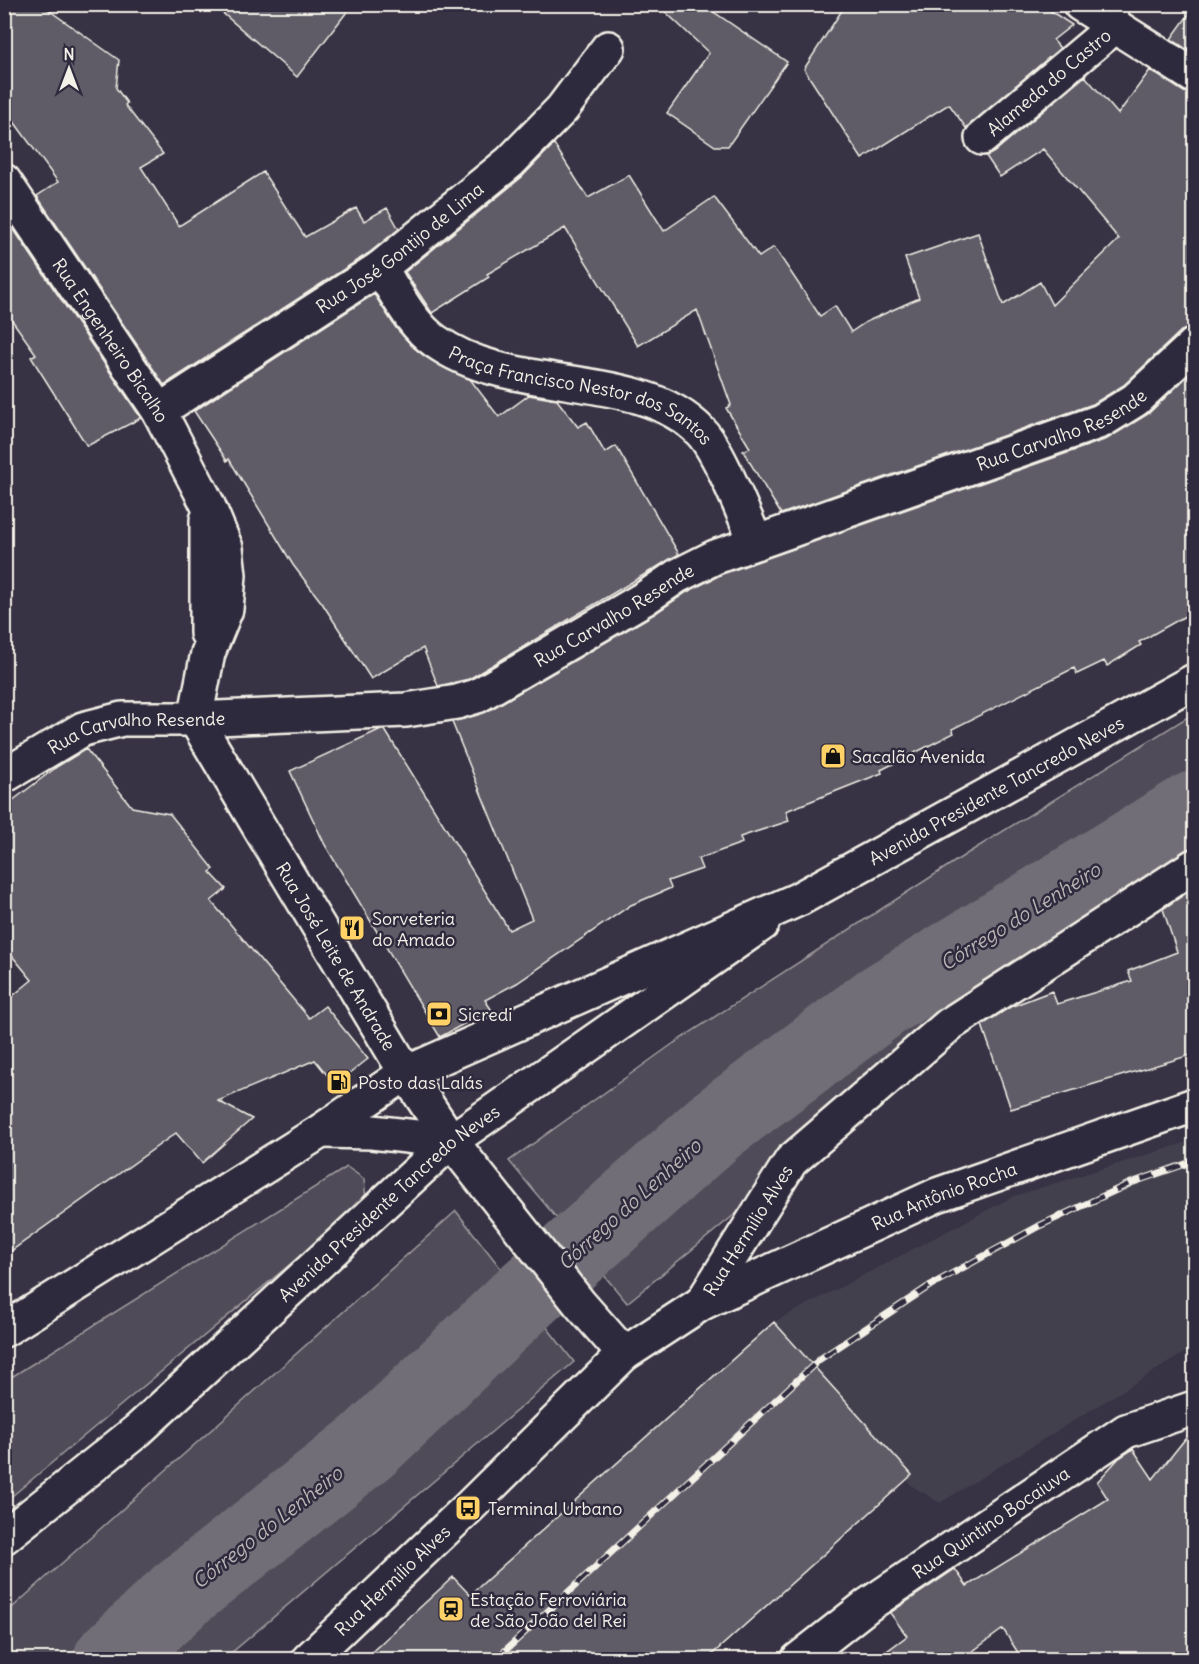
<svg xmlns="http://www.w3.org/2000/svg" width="1199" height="1664" font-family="Delius,sans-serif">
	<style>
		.built { fill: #433f4e }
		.green { fill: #504b59; stroke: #a29ea0; stroke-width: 1.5 }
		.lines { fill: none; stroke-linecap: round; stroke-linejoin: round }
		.river { stroke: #726e77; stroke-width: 76 }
		.building { fill: #5f5c67; stroke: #f4f1e8; stroke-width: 1.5 }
		.minor-casing { stroke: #f4f1e8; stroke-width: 38 }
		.secondary-casing { stroke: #f4f1e8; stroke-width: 38 }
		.trunk-casing { stroke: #f4f1e8; stroke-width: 38 }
		.minor { stroke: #2f2a3d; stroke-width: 33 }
		.secondary { stroke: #2f2a3d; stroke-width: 33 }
		.trunk { stroke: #2f2a3d; stroke-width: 33 }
		.rail-casing { stroke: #f4f1e8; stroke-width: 7 }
		.rail { stroke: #2f2a3d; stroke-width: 4.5; stroke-dasharray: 14; stroke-linecap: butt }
		.labels { text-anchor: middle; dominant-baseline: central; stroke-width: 5; stroke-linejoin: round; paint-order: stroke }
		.street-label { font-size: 18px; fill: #f4f1e8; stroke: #2f2a3d }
		.poi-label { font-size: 18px; fill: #f4f1e8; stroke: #2f2a3d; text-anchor: start }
		.water-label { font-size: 20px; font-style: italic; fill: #bab6b5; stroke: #2f2a3d }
	</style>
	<rect width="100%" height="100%" fill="#373244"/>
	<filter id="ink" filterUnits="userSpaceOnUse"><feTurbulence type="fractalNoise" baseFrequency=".0167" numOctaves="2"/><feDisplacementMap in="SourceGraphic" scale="12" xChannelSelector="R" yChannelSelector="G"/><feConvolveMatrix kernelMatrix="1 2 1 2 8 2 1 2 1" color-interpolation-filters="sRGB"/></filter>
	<g filter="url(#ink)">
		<!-- built -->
		<path class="built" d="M 1194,1140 L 1194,1347 L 940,1503 L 912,1486 L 774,1322 L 1014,1196 Z"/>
		<!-- green -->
		<path class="green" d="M 1194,713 L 1194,855 L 948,1010 L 751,1201 L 627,1303 L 509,1161 L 674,1043 L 968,853 Z
			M 347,1167 L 364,1179 L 366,1201 L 6,1501 L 5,1381 Z
			M 456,1211 L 574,1362 L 224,1659 L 5,1659 L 5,1614 Z"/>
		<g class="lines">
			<!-- river -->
			<path class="river" d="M 111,1660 L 181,1594 L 368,1446 L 530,1292 L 717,1125 L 882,1001 L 1194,809"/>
		</g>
		<!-- building -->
		<path class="building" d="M 4,4 L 40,4 L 119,60 L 116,88 L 127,103 L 125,105 L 163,154 L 141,167 L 179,226 L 263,172 L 305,237 L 356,208 L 364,221 L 387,208 L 399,229 L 369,253 L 164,385 L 37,196 L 58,182 L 4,108 Z
			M 212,4 L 353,4 L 297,77 Z
			M 657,4 L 702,4 L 787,62 L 728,146 L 715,146 L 667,113 L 709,53 Z
			M 846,4 L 1040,4 L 1072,25 L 1053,40 L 1060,48 L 966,128 L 949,104 L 862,159 L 804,69 Z
			M 1194,7 L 1194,54 L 1171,39 Z
			M 1150,70 L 1184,92 L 1194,95 L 1194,327 L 1181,331 L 1124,385 L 1093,404 L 781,514 L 743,451 L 750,448 L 726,408 L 731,405 L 697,310 L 638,346 L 565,228 L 487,274 L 489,277 L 432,313 L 405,272 L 522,177 L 554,144 L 588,198 L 629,175 L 664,231 L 714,197 L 759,257 L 774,247 L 820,316 L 835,306 L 851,332 L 866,322 L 919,298 L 905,258 L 978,233 L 1003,305 L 1040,282 L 1052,305 L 1119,239 L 1043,149 L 1000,177 L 986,156 L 994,152 L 1085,76 L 1118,114 Z
			M 6,218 L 141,418 L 87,446 L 31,357 L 36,354 L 4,309 Z
			M 374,294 L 396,328 L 413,347 L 426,357 L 470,379 L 499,417 L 529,395 L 557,400 L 578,427 L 587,422 L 605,453 L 616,446 L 679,554 L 469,679 L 438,686 L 423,648 L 371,679 L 322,603 L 293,565 L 229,459 L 227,461 L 194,411 Z
			M 1194,370 L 1194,611 L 1139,642 L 1141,645 L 1107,666 L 1104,661 L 1077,674 L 1074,668 L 952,729 L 954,733 L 881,770 L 882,773 L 786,811 L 789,821 L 740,837 L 742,843 L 698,859 L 702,869 L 668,881 L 671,888 L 631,905 L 517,983 L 485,1000 L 491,1009 L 440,1037 L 325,845 L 290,771 L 379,730 L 385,730 L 509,930 L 532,919 L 452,722 L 486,712 L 654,614 L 687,592 L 722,574 L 1107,439 L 1148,414 Z
			M 86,749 L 132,807 L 170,814 L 214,869 L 210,872 L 226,889 L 211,901 L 309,1018 L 325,1006 L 368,1059 L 335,1085 L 315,1060 L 218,1101 L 252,1119 L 202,1163 L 176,1133 L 4,1256 L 4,1003 L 32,980 L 4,946 L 4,807 L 58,766 Z
			M 1194,888 L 1194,1054 L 1011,1109 L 982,1025 L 1010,1007 L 1052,991 L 1057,1004 L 1132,981 L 1128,971 L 1177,952 L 1163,909 Z
			M 774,1322 L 912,1475 L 707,1659 L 364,1659 L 453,1577 L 470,1595 Z
			M 1194,1428 L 1194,1659 L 1022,1659 L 1003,1629 L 962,1659 L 876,1659 L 907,1636 L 890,1613 L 955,1569 L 967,1586 L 1108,1499 L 1097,1482 L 1119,1458 L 1133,1449 L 1153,1479 Z"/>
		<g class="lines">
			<!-- minor casing -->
			<g class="minor-casing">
				<g id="minor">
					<path d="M 1080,4 L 1194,76"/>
					<path id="s1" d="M 982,138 L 1115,26 L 1106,4"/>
					<path id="s2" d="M 4,181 L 159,411 L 208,505 L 226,548 L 229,575 L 226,609 L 208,653 L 195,719"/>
					<path id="s3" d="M 380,268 C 396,292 411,324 435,341 C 512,397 639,367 701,432 C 720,452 743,514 756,542"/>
					<path id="s4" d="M 159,411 L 380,268 L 510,162 L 562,109 L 608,48"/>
					<path d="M 207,633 L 207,520"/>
					<path id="s5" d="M 195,719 L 406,1073 L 451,1141 L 580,1304 L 624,1354"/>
					<path id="s6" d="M 4,776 L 83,729 L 122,719 L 195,719 L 406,710 L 457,702 L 477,696 L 645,598 L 677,576 L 715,557 L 1101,421 L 1135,400 L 1194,345"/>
					<path id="s7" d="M 702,1303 L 791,1161 L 950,1024 L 1194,866"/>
					<path id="s8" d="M 798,1660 L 868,1605 L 1126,1431 L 1194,1408"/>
				</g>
			</g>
			<!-- secondary casing -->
			<g class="secondary-casing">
				<g id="secondary">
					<path id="s9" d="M 4,1537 L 138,1430 L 451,1141 L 762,924"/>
				</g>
			</g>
			<!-- trunk casing -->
			<g class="trunk-casing">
				<g id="trunk">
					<path d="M 321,1131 L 372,1132 L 451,1141"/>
					<path id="s10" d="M 4,1330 L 321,1131 L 406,1073 L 799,899 L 1194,681"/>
					<path id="s11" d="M 308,1660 L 468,1508 L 624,1354 L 702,1303 L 937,1195 L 1194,1105"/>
				</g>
			</g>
			<!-- minor -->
			<use href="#minor" class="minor"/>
			<!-- secondary -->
			<use href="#secondary" class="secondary"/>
			<!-- trunk -->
			<use href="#trunk" class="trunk"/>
			<!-- rail casing -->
			<g class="rail-casing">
				<path id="rail" d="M 495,1660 L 820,1359 L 931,1285 L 1039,1226 L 1131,1183 L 1194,1161"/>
			</g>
			<!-- rail -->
			<use href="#rail" class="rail"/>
		</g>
	</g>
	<!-- icons -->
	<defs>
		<g id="shop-square" transform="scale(1.35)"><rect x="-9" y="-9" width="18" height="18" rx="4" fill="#ffd166" stroke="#2f2a3d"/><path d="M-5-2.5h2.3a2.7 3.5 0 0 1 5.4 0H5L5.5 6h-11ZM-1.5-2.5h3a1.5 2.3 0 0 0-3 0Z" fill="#111"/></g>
		<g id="restaurant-square" transform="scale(1.35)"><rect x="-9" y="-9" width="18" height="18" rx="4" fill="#ffd166" stroke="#2f2a3d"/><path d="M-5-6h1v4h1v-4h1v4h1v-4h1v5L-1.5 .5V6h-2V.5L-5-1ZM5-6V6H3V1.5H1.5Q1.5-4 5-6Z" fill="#111"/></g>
		<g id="bank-square" transform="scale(1.35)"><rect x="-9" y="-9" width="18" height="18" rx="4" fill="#ffd166" stroke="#2f2a3d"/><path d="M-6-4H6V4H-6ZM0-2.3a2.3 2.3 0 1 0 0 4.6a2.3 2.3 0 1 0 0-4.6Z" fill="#111"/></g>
		<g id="fuel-square" transform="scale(1.35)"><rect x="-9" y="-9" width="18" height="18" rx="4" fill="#ffd166" stroke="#2f2a3d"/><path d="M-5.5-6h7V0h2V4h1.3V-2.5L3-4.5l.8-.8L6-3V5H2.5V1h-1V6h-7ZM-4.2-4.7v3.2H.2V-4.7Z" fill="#111"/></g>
		<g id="bus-square" transform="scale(1.35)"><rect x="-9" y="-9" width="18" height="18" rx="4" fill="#ffd166" stroke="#2f2a3d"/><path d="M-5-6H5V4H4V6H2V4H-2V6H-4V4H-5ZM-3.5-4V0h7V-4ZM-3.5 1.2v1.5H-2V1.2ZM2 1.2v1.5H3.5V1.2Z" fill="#111"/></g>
		<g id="station-square" transform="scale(1.35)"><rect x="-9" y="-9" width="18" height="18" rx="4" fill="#ffd166" stroke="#2f2a3d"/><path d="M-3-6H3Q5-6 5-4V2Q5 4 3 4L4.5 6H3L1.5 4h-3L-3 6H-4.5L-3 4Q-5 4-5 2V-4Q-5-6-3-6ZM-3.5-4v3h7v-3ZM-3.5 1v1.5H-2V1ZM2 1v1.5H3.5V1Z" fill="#111"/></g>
	</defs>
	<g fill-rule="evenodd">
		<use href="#shop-square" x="833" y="756"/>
		<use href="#restaurant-square" x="352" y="928"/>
		<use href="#bank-square" x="439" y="1014"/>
		<use href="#fuel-square" x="339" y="1082"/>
		<use href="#bus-square" x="468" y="1508"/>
		<use href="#station-square" x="451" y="1609"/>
	</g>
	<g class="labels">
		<!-- street labels -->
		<g class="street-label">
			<text stroke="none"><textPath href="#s1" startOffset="87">Alameda do Castro</textPath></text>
			<text stroke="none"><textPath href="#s4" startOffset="291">Rua José Gontijo de Lima</textPath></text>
			<text stroke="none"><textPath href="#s2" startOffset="192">Rua Engenheiro Bicalho</textPath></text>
			<text stroke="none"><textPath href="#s3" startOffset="250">Praça Francisco Nestor dos Santos</textPath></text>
			<text stroke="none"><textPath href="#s6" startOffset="1134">Rua Carvalho Resende</textPath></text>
			<text stroke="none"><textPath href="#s6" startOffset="648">Rua Carvalho Resende</textPath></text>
			<text stroke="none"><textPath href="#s6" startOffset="144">Rua Carvalho Resende</textPath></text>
			<text stroke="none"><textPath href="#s10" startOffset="1132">Avenida Presidente Tancredo Neves</textPath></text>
			<text stroke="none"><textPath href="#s5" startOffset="276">Rua José Leite de Andrade</textPath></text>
			<text stroke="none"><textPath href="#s11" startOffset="798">Rua Antônio Rocha</textPath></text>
			<text stroke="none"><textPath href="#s9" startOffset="510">Avenida Presidente Tancredo Neves</textPath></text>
			<text stroke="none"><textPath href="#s7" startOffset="86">Rua Hermílio Alves</textPath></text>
			<text stroke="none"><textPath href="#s8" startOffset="237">Rua Quintino Bocaiuva</textPath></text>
			<text stroke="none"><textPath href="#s11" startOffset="116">Rua Hermílio Alves</textPath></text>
		</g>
		<!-- poi labels -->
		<g class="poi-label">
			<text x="852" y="756">Sacalão Avenida</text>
			<text x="372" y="918">Sorveteria<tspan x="372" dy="21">do Amado</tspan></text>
			<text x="458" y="1014">Sicredi</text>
			<text x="358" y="1082">Posto das Lalás</text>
			<text x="488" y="1508">Terminal Urbano</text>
			<text x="470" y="1599">Estação Ferroviária<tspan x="470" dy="21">de São João del Rei</tspan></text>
		</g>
		<!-- water labels -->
		<g class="water-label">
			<text transform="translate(1020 916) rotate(-32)">Córrego do Lenheiro</text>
			<text transform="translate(629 1204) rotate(-42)">Córrego do Lenheiro</text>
			<text transform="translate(267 1527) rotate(-38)">Córrego do Lenheiro</text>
		</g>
	</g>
	<!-- margin -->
	<rect width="1199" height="1664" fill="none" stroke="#2f2a3d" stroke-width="24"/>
	<rect x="12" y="12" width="1175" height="1640" fill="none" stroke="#f4f1e8" stroke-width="2" filter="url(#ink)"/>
	<!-- north arrow -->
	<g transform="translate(69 69)" stroke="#2f2a3d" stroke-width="4.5" paint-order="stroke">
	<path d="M0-4.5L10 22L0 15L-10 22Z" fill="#f4f1e8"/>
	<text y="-9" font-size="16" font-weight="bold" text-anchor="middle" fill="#f4f1e8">N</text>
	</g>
</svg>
